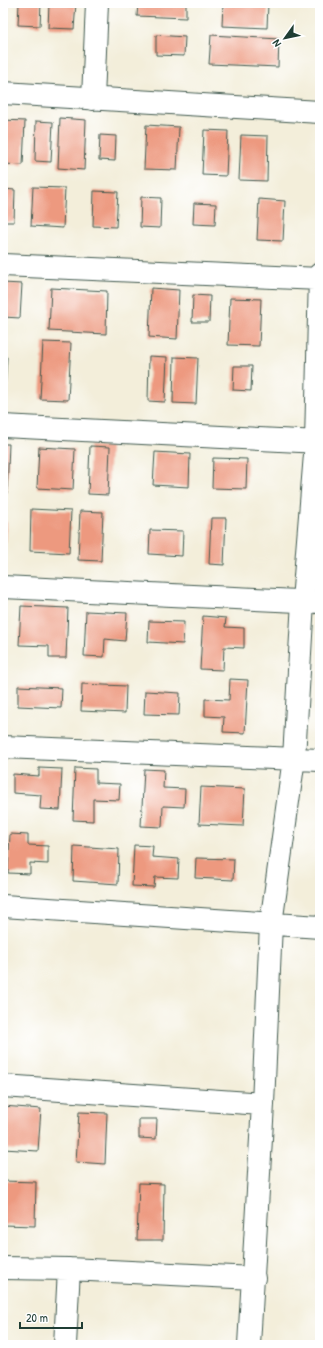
<svg xmlns="http://www.w3.org/2000/svg" width="323" height="1348" font-family="'Patrick Hand',sans-serif">
	<style>
		.building { fill: #ed997f }
		.lines { fill: none; stroke-linecap: round; stroke-linejoin: round }
		.minor-casing { stroke: #3f584d; stroke-width: 24 }
		.minor { stroke: #fff; stroke-width: 22 }
	</style>
	<rect width="100%" height="100%" fill="#fff"/>
	<filter id="ink" filterUnits="userSpaceOnUse"><feTurbulence type="fractalNoise" baseFrequency=".025" numOctaves="2"/><feDisplacementMap in="SourceGraphic" scale="8" xChannelSelector="R" yChannelSelector="G"/><feConvolveMatrix kernelMatrix="1 2 1 2 8 2 1 2 1" color-interpolation-filters="sRGB"/></filter>
	<filter id="wash" filterUnits="userSpaceOnUse"><feTurbulence type="fractalNoise" baseFrequency=".012" numOctaves="4" result="noise"/><feDisplacementMap in="SourceGraphic" scale="16" xChannelSelector="R" yChannelSelector="G"/><feGaussianBlur stdDeviation="0.9" result="paint"/><feColorMatrix in="noise" values="0 0 0 0 0 0 0 0 0 0 0 0 0 0 0 0 0 1.4 0 .05"/><feComposite in="paint" operator="in"/></filter>
	<g filter="url(#wash)">
		<rect width="100%" height="100%" fill="#f3eeda"/>
		<g id="blocks">
			<!-- building -->
			<path class="building" d="M 19,3 L 41,3 L 40,26 L 18,25 Z
				M 49,3 L 76,3 L 74,29 L 48,28 Z
				M 138,3 L 186,3 L 186,18 L 137,16 Z
				M 223,3 L 268,3 L 267,28 L 222,26 Z
				M 156,35 L 185,37 L 184,56 L 156,55 Z
				M 211,35 L 279,39 L 278,67 L 209,64 Z
				M 60,118 L 86,120 L 84,170 L 58,168 Z
				M 3,120 L 25,121 L 23,165 L 3,164 Z
				M 36,121 L 53,122 L 51,162 L 35,161 Z
				M 146,125 L 179,127 L 177,170 L 144,169 Z
				M 204,130 L 228,131 L 226,176 L 202,175 Z
				M 100,135 L 116,136 L 115,161 L 99,160 Z
				M 241,135 L 268,136 L 267,181 L 239,180 Z
				M 33,187 L 65,188 L 63,228 L 31,226 Z
				M 3,189 L 15,190 L 14,222 L 3,222 Z
				M 94,191 L 118,192 L 116,227 L 93,226 Z
				M 141,197 L 161,198 L 160,228 L 140,227 Z
				M 259,199 L 285,201 L 283,241 L 257,240 Z
				M 194,203 L 216,204 L 215,225 L 193,224 Z
				M 3,283 L 22,284 L 20,318 L 3,317 Z
				M 51,288 L 107,291 L 106,334 L 49,331 Z
				M 151,288 L 179,290 L 177,339 L 149,337 Z
				M 193,295 L 210,296 L 209,322 L 192,322 Z
				M 230,298 L 261,299 L 259,346 L 228,345 Z
				M 43,342 L 71,343 L 68,400 L 40,399 Z
				M 149,356 L 167,357 L 165,402 L 148,401 Z
				M 3,357 L 7,357 L 5,391 L 3,391 Z
				M 174,357 L 198,358 L 196,404 L 173,403 Z
				M 234,366 L 252,366 L 251,391 L 233,390 Z
				M 3,444 L 9,444 L 7,493 L 3,493 Z
				M 90,446 L 110,447 L 108,495 L 88,494 Z
				M 39,447 L 75,449 L 73,490 L 37,488 Z
				M 155,452 L 190,454 L 189,487 L 153,485 Z
				M 213,458 L 247,459 L 246,489 L 212,488 Z
				M 31,509 L 71,511 L 69,553 L 30,551 Z
				M 80,511 L 103,512 L 101,561 L 78,560 Z
				M 211,518 L 226,518 L 224,565 L 209,564 Z
				M 3,522 L 7,522 L 6,543 L 3,543 Z
				M 150,530 L 183,531 L 182,556 L 149,554 Z
				M 21,606 L 68,608 L 66,658 L 49,658 L 49,646 L 19,645 Z
				M 86,611 L 127,613 L 125,641 L 105,639 L 104,657 L 84,656 Z
				M 203,616 L 226,618 L 225,627 L 244,628 L 244,648 L 224,647 L 223,670 L 200,669 Z
				M 149,621 L 184,622 L 183,644 L 148,642 Z
				M 230,679 L 248,680 L 245,733 L 223,732 L 224,717 L 205,716 L 205,699 L 229,700 Z
				M 82,684 L 126,686 L 125,713 L 81,711 Z
				M 18,686 L 62,688 L 61,708 L 18,706 Z
				M 145,691 L 180,693 L 179,715 L 144,714 Z
				M 39,768 L 62,769 L 60,810 L 40,809 L 41,795 L 13,793 L 13,774 L 39,776 Z
				M 75,768 L 96,769 L 96,783 L 120,784 L 119,800 L 93,799 L 93,821 L 73,820 Z
				M 144,769 L 164,770 L 163,788 L 185,789 L 184,807 L 163,806 L 162,827 L 141,826 Z
				M 201,787 L 245,789 L 243,826 L 199,824 Z
				M 10,834 L 28,835 L 28,845 L 48,846 L 48,864 L 30,863 L 30,874 L 8,873 Z
				M 134,845 L 153,846 L 152,857 L 179,859 L 178,878 L 155,877 L 154,887 L 132,886 Z
				M 74,846 L 119,849 L 118,884 L 73,881 Z
				M 196,858 L 234,859 L 233,880 L 195,878 Z
				M 318,864 L 320,864 L 320,887 L 317,886 Z
				M 3,1106 L 41,1109 L 38,1151 L 3,1149 Z
				M 79,1112 L 107,1113 L 105,1164 L 76,1162 Z
				M 139,1119 L 157,1119 L 156,1139 L 139,1138 Z
				M 3,1181 L 36,1182 L 35,1226 L 3,1225 Z
				M 139,1183 L 164,1184 L 163,1240 L 137,1240 Z"/>
		</g>
	</g>
	<g filter="url(#ink)">
		<use href="#blocks" fill-opacity="0" stroke="#3f584d" stroke-width="1"/>
		<g class="lines">
			<!-- minor casing -->
			<g class="minor-casing">
				<path id="minor" d="M 3,93 L 320,112
					M 93,99 L 97,3
					M 3,265 L 320,279
					M 3,426 L 320,442
					M 3,587 L 320,602
					M 3,747 L 320,760
					M 3,906 L 320,927
					M 3,1086 L 263,1104
					M 3,1268 L 69,1269 L 254,1278
					M 65,1345 L 69,1269
					M 249,1345 L 263,1104 L 271,924 L 294,758 L 303,601 L 316,442 L 320,274"/>
			</g>
			<!-- minor -->
			<use href="#minor" class="minor"/>
		</g>
	</g>
	<!-- margin -->
	<rect width="323" height="1348" fill="none" stroke="#fff" stroke-width="16"/>
	<!-- north arrow -->
	<g transform="translate(285 38) rotate(237)" stroke="#ffffff" stroke-width="3" paint-order="stroke">
	<path d="M0-3L7 15L0 10L-7 15Z" fill="#1f3d34"/>
	<text y="-6" font-size="11" font-weight="bold" text-anchor="middle" fill="#1f3d34">N</text>
	</g>
	<!-- scale -->
	<path d="M20 1322v6h62v-6" fill="none" stroke="#1f3d34" stroke-width="2"/>
	<text x="26" y="1322" font-size="12" fill="#1f3d34" stroke="#ffffff" stroke-width="3" paint-order="stroke">20 m</text>
</svg>
